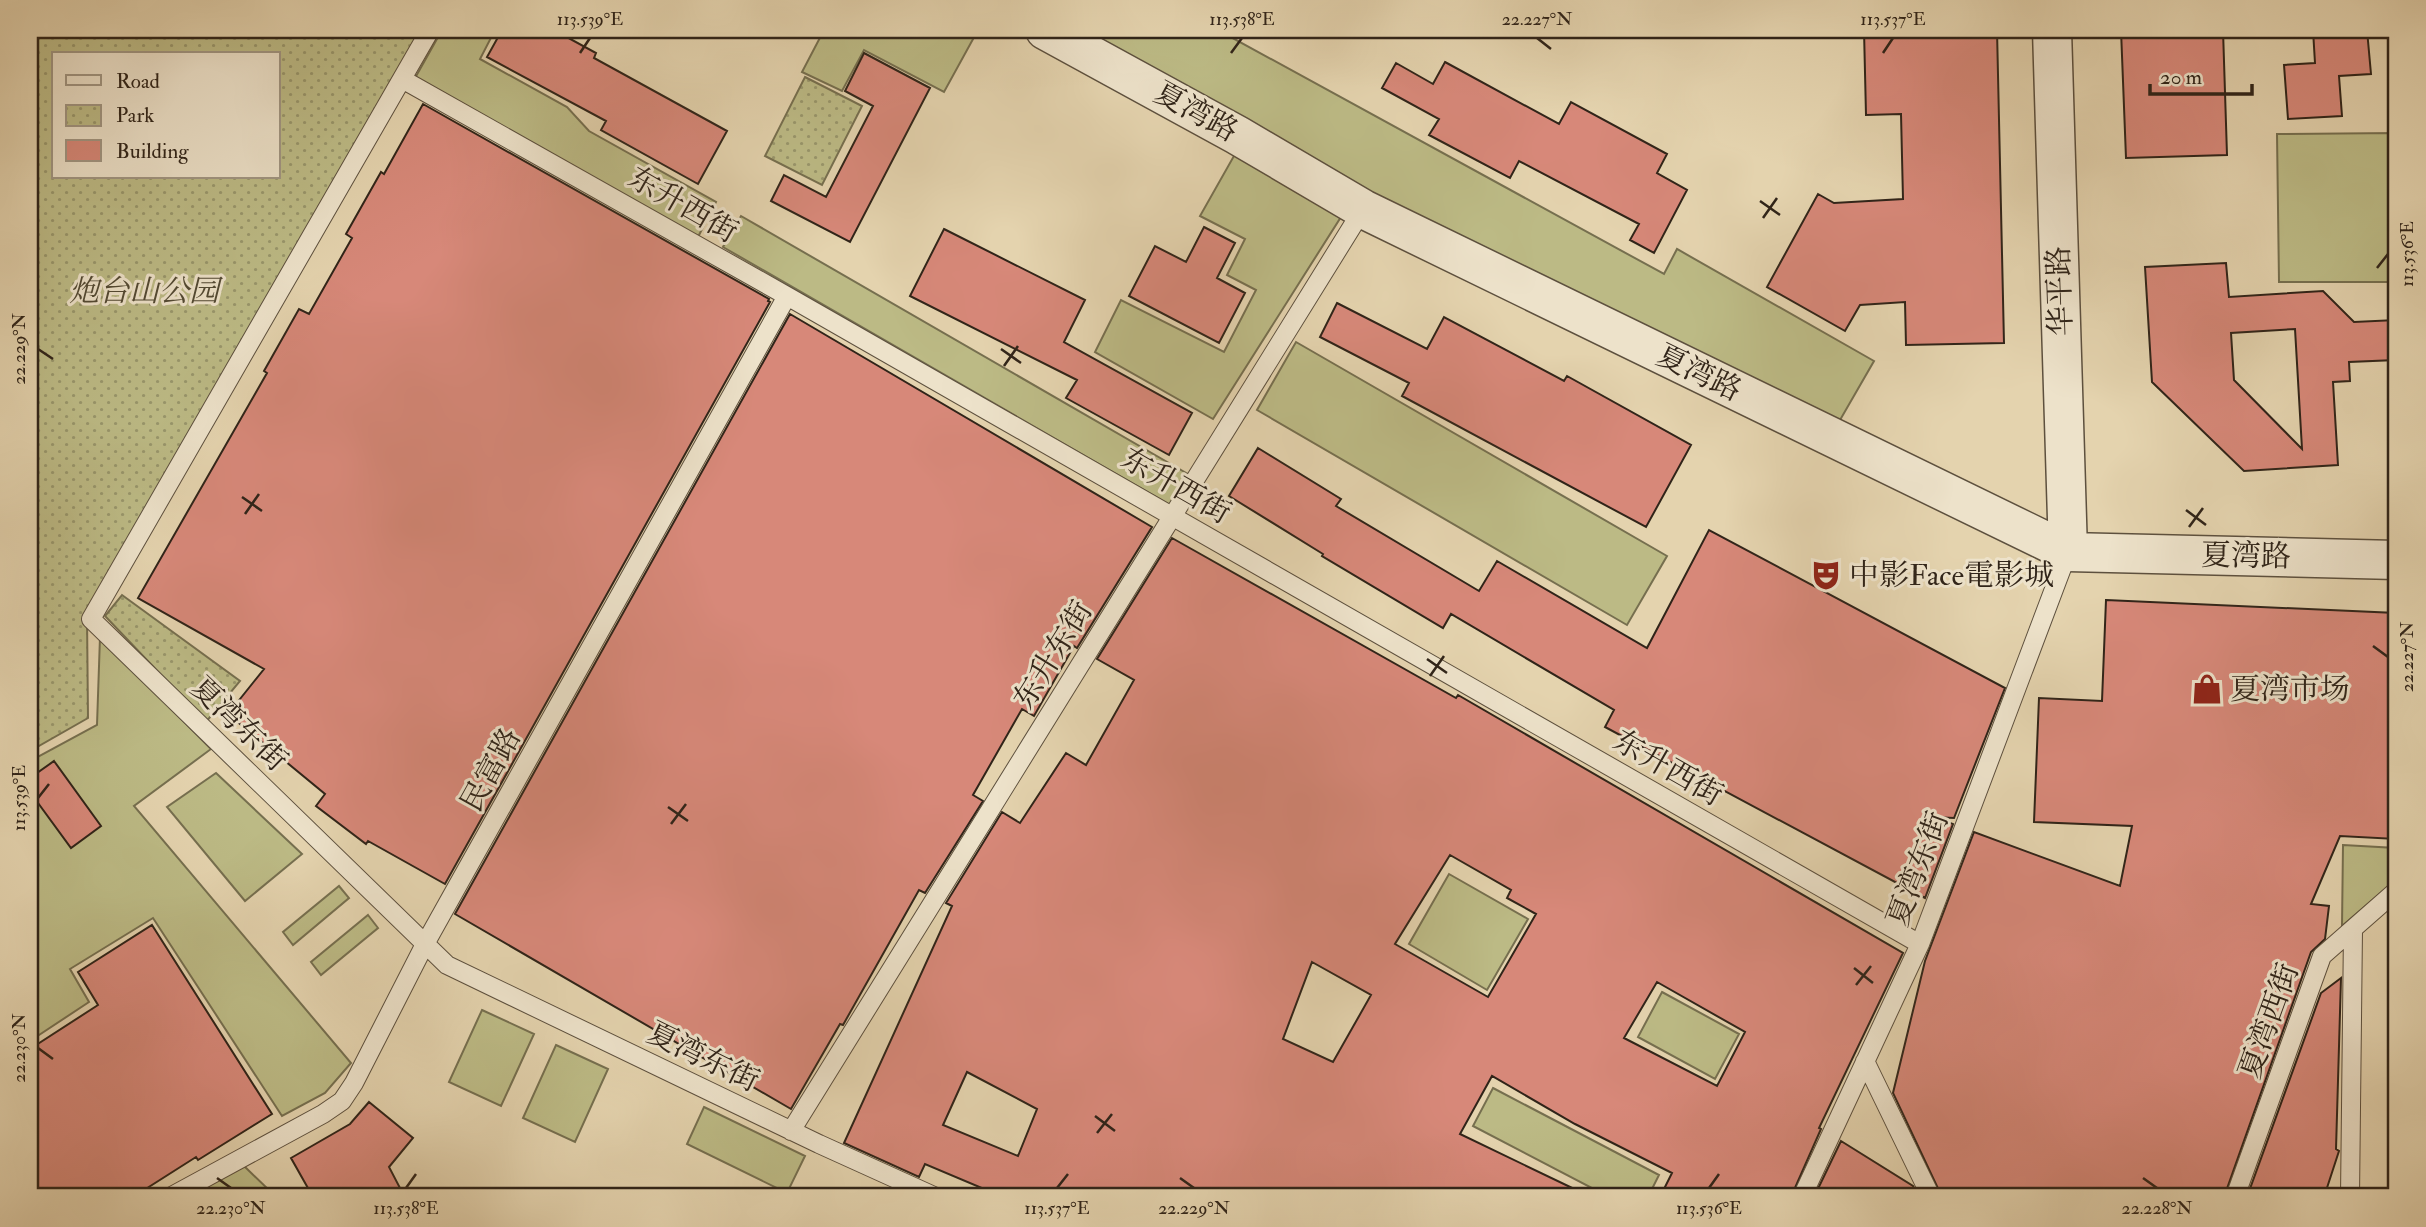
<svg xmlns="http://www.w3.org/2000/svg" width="2426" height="1227" font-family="'IM FELL Double Pica','Noto Serif SC',serif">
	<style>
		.grass { fill: #bcba85; stroke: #766f4f; stroke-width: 2 }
		.park { fill: url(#park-dots); stroke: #766f4f; stroke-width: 2; fill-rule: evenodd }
		.building { fill: #d78879; stroke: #302419; stroke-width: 2; fill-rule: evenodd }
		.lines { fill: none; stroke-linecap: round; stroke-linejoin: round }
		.service-casing { stroke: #5d503e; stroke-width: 20 }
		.tertiary-casing { stroke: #5d503e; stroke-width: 41 }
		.service { stroke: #ede2ca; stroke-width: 18 }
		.tertiary { stroke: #ede2ca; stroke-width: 38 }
		.ticks { fill: none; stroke: #302419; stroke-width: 2.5 }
		.labels { text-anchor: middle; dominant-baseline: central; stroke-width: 6; stroke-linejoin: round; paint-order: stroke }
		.street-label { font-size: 30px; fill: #302419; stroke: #ede2ca }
		.park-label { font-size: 30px; font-style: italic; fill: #534a34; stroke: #ede2ca }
		.poi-label { font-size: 30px; fill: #302419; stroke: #ede2ca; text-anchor: start }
		.neatline { fill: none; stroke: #302419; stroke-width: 2.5 }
		.ticks-label { font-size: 18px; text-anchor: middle; fill: #302419 }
	</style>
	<defs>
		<pattern id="park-dots" width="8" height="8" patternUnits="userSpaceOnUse" patternTransform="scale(1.75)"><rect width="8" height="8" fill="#bcba85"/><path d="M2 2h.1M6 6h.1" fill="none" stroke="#99976c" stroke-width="1.8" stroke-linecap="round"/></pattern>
	</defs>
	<rect width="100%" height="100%" fill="#e4d3ae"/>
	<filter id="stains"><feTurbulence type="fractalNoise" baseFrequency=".00286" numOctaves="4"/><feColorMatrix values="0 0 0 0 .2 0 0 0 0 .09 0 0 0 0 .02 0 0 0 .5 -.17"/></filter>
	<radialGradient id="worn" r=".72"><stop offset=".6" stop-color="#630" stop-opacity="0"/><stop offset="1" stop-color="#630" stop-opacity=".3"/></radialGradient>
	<!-- grass -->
	<path class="grass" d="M 442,30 L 495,30 L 480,59 L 567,107 L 589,131 L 716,202 L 698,237 L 415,78 Z
		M 824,30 L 978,30 L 944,92 L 864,50 L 842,91 L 802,72 Z
		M 1083,30 L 1218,30 L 1664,274 L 1677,249 L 1874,361 L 1836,427 L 1367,194 Z
		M 2396,133 L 2396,282 L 2279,282 L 2277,134 Z
		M 1239,147 L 1346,209 L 1213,419 L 1095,352 L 1121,300 L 1224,352 L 1256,290 L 1227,275 L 1245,239 L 1200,216 Z
		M 741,216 L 1188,474 L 1170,505 L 723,247 Z
		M 1296,342 L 1667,556 L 1627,625 L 1257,410 Z
		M 100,637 L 211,749 L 134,806 L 351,1063 L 325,1093 L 282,1116 L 153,918 L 70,969 L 89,1002 L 30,1041 L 30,761 L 97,725 Z
		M 216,773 L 302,854 L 245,901 L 167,807 Z
		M 2343,845 L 2396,848 L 2396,880 L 2342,926 Z
		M 1449,874 L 1528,919 L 1487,990 L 1409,944 Z
		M 339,886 L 349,898 L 293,945 L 283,932 Z
		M 368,915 L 378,928 L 321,975 L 311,962 Z
		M 1662,992 L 1739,1034 L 1715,1079 L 1638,1037 Z
		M 482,1010 L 534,1034 L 501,1106 L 449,1082 Z
		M 556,1045 L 608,1069 L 575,1142 L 523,1118 Z
		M 1493,1088 L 1659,1175 L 1648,1197 L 1609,1197 L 1473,1126 Z
		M 704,1107 L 805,1156 L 787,1193 L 687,1144 Z
		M 243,1165 L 270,1191 L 264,1197 L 186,1197 Z"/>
	<!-- park -->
	<path class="park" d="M 30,30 L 425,30 L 87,616 L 88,718 L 30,751 ZM 54,54 L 278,54 L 278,177 L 54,177 Z
		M 805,77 L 862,106 L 822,185 L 765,156 Z
		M 122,595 L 240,681 L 206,722 L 105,616 Z"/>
	<!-- building -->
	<path class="building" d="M 502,30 L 554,30 L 596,53 L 594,58 L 727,131 L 698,184 L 601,130 L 606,121 L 487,57 Z
		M 1864,30 L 1997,30 L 2004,343 L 1906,345 L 1905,302 L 1860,305 L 1845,331 L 1767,287 L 1818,194 L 1834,203 L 1903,199 L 1901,114 L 1866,115 Z
		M 2121,30 L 2223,30 L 2227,155 L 2126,158 Z
		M 2313,30 L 2367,30 L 2371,74 L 2339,76 L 2342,116 L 2288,119 L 2284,65 L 2315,63 Z
		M 864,53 L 930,88 L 850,242 L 771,201 L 784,175 L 826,197 L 873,106 L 845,91 Z
		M 1445,62 L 1559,124 L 1571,102 L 1667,154 L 1657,173 L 1687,190 L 1654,253 L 1630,240 L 1639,224 L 1519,161 L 1510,178 L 1429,135 L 1439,119 L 1382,88 L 1396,63 L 1433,84 Z
		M 423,104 L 769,299 L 768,301 L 770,302 L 445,884 L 368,841 L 366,844 L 316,806 L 325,794 L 228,714 L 264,669 L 138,598 L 267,373 L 264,371 L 299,309 L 309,314 L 352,238 L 346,234 L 381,172 L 384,174 Z
		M 1204,227 L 1235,243 L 1217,278 L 1245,293 L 1219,343 L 1129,296 L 1155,246 L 1186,262 Z
		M 944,229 L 1085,300 L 1064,342 L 1192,413 L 1169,455 L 1066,398 L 1077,380 L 910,296 Z
		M 2226,263 L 2229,297 L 2323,291 L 2354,322 L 2396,320 L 2396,360 L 2349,362 L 2350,381 L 2333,382 L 2338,465 L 2244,471 L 2152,382 L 2145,267 ZM 2295,329 L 2302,449 L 2234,380 L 2231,333 Z
		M 1337,303 L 1427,349 L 1444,317 L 1564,381 L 1567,376 L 1691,445 L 1646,527 L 1402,396 L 1409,383 L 1320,337 Z
		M 790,314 L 1152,527 L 1077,648 L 1074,646 L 1034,716 L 1022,709 L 973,795 L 983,801 L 925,893 L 919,890 L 843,1025 L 840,1024 L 791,1109 L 455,914 Z
		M 1258,448 L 1341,499 L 1336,506 L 1479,591 L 1497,561 L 1647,648 L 1709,530 L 2005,688 L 1954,818 L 1934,817 L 1953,824 L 1925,898 L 1605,727 L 1614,710 L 1451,614 L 1443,628 L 1322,556 L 1323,554 L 1229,496 Z
		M 1172,538 L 1456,698 L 1458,695 L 1903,953 L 1819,1128 L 1821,1129 L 1791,1197 L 1660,1197 L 1672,1173 L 1575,1124 L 1492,1076 L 1460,1134 L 1591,1197 L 1003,1197 L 925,1164 L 919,1177 L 844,1143 L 952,906 L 946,903 L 1002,812 L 1020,823 L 1066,753 L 1086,765 L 1134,680 L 1097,659 ZM 1450,855 L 1511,890 L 1507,898 L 1536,914 L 1488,997 L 1395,944 ZM 1312,962 L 1371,995 L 1333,1062 L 1283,1039 ZM 1657,982 L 1745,1032 L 1717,1086 L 1624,1038 ZM 967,1072 L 1037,1109 L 1018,1156 L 943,1125 Z
		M 2106,600 L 2396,613 L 2396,839 L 2340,836 L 2311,904 L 2329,906 L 2325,939 L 2311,952 L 2224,1197 L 1942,1197 L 1893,1093 L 1925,961 L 1974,832 L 2120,886 L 2132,826 L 2034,822 L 2039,698 L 2102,701 Z
		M 54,761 L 101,826 L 71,848 L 30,792 L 30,778 Z
		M 152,925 L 272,1114 L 198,1160 L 196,1157 L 133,1197 L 30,1197 L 30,1049 L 98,1005 L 78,972 Z
		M 2341,978 L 2336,1149 L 2339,1151 L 2324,1197 L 2247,1197 L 2321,993 Z
		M 369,1102 L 413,1138 L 389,1167 L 400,1188 L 383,1197 L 313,1197 L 291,1158 L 350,1124 Z
		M 1841,1141 L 1913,1186 L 1918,1197 L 1814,1197 Z"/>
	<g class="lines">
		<!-- service casing -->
		<g class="service-casing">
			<path id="service" d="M 430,30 L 91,619 L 447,965 L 819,1144 L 936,1197
				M 402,79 L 787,296 L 1920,944
				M 1865,1061 L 1931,1197
				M 791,1131 L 1363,209
				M 170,1197 L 323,1114 L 342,1101 L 354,1083 L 425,944 L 787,296
				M 1802,1197 L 1920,944 L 2068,552
				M 2235,1197 L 2322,956 L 2396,891
				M 2350,1197 L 2353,929"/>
		</g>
		<!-- tertiary casing -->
		<g class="tertiary-casing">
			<path id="tertiary" d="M 1045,30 L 1237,135 L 1363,209 L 2068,552 L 2396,560
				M 2052,30 L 2068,552"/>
		</g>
		<!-- service -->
		<use href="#service" class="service"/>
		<!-- tertiary -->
		<use href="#tertiary" class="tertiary"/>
	</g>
	<!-- ticks -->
	<path class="ticks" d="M 1537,38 L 1551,49M 580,53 L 590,38M 1231,53 L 1242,38M 1883,53 L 1893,38M 1760,201 L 1780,215M 1763,218 L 1777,198M 2377,268 L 2388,254M 38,349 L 53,359M 1001,349 L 1021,363M 1004,366 L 1018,346M 242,497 L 262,511M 2186,510 L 2206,525M 245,514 L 259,494M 2189,527 L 2203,508M 2373,646 L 2388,657M 1427,659 L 1447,673M 1430,676 L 1444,656M 38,798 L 49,784M 668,807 L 688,821M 671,824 L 686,804M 1854,968 L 1873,983M 1856,985 L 1871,966M 38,1048 L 53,1059M 1095,1116 L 1115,1131M 1097,1133 L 1112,1114M 217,1178 L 231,1188M 1180,1178 L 1194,1188M 2143,1178 L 2157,1188M 406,1188 L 416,1174M 1057,1188 L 1068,1174M 1709,1188 L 1719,1174"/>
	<!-- icons -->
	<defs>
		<g id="theatre-bare" transform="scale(2.415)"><path d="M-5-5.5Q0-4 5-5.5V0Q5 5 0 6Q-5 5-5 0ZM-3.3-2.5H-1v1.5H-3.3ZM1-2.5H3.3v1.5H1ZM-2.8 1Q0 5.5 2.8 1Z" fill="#8f2418" stroke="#ede2ca" stroke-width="2.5" paint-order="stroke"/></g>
		<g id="shop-bare" transform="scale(2.415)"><path d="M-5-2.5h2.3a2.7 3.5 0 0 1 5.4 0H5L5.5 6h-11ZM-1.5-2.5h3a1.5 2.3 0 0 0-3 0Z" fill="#8f2418" stroke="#ede2ca" stroke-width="2.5" paint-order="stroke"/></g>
	</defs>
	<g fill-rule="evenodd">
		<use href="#theatre-bare" x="1826" y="575"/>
		<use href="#shop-bare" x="2207" y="689"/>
	</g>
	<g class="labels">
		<!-- street labels -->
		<g class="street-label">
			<text transform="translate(1196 112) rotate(29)">夏湾路</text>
			<text transform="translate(683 205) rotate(30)">东升西街</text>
			<text transform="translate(2060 291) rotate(-92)">华平路</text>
			<text transform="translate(1699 373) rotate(26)">夏湾路</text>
			<text transform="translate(1176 486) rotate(30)">东升西街</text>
			<text transform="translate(2246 556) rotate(1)">夏湾路</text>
			<text transform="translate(1053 655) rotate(-58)">东升东街</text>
			<text transform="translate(239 724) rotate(44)">夏湾东街</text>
			<text transform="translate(1668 768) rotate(30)">东升西街</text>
			<text transform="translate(491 770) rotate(-61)">民富路</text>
			<text transform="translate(1918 869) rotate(-69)">夏湾东街</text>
			<text transform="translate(2269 1021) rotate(-70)">夏湾西街</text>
			<text transform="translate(703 1057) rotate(26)">夏湾东街</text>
		</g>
		<!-- park labels -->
		<g class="park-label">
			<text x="144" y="291">炮台山公园</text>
		</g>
		<!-- poi labels -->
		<g class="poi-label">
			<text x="1849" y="575">中影Face電影城</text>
			<text x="2230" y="689">夏湾市场</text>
		</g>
	</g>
	<!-- margin -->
	<rect width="2426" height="1227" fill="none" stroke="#e4d3ae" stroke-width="77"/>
	<!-- legend -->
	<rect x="52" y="52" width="228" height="126" fill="#ede2ca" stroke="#a19683" stroke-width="2"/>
	<rect x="66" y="75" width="35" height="10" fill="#ede2ca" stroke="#a19683" stroke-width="2"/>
	<text x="116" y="88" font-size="21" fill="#302419">Road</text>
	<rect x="66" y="105" width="35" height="21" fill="url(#park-dots)" stroke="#a19683" stroke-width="2"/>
	<text x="116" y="122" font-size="21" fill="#302419">Park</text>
	<rect x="66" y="140" width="35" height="21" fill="#d78879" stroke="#a19683" stroke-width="2"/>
	<text x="116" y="158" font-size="21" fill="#302419">Building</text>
	<!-- scale -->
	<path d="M2150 84v10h102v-10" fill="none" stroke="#302419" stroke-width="3.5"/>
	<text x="2160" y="84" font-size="21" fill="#302419" stroke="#ede2ca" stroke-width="5" paint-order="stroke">20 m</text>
	<rect x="38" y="38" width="2350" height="1150" class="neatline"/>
	<g class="ticks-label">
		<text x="590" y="25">113.539°E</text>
		<text x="1242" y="25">113.538°E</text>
		<text x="1537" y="25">22.227°N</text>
		<text x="1893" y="25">113.537°E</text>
		<text transform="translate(2407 254) rotate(-90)" y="6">113.536°E</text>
		<text transform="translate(19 349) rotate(-90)" y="6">22.229°N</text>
		<text transform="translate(2407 657) rotate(-90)" y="6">22.227°N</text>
		<text transform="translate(19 798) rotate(-90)" y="6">113.539°E</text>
		<text transform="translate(19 1048) rotate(-90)" y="6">22.230°N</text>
		<text x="231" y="1214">22.230°N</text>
		<text x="406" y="1214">113.538°E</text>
		<text x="1057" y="1214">113.537°E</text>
		<text x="1194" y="1214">22.229°N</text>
		<text x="1709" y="1214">113.536°E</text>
		<text x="2157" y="1214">22.228°N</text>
	</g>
	<rect width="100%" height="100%" filter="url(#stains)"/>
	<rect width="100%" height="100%" fill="url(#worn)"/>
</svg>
